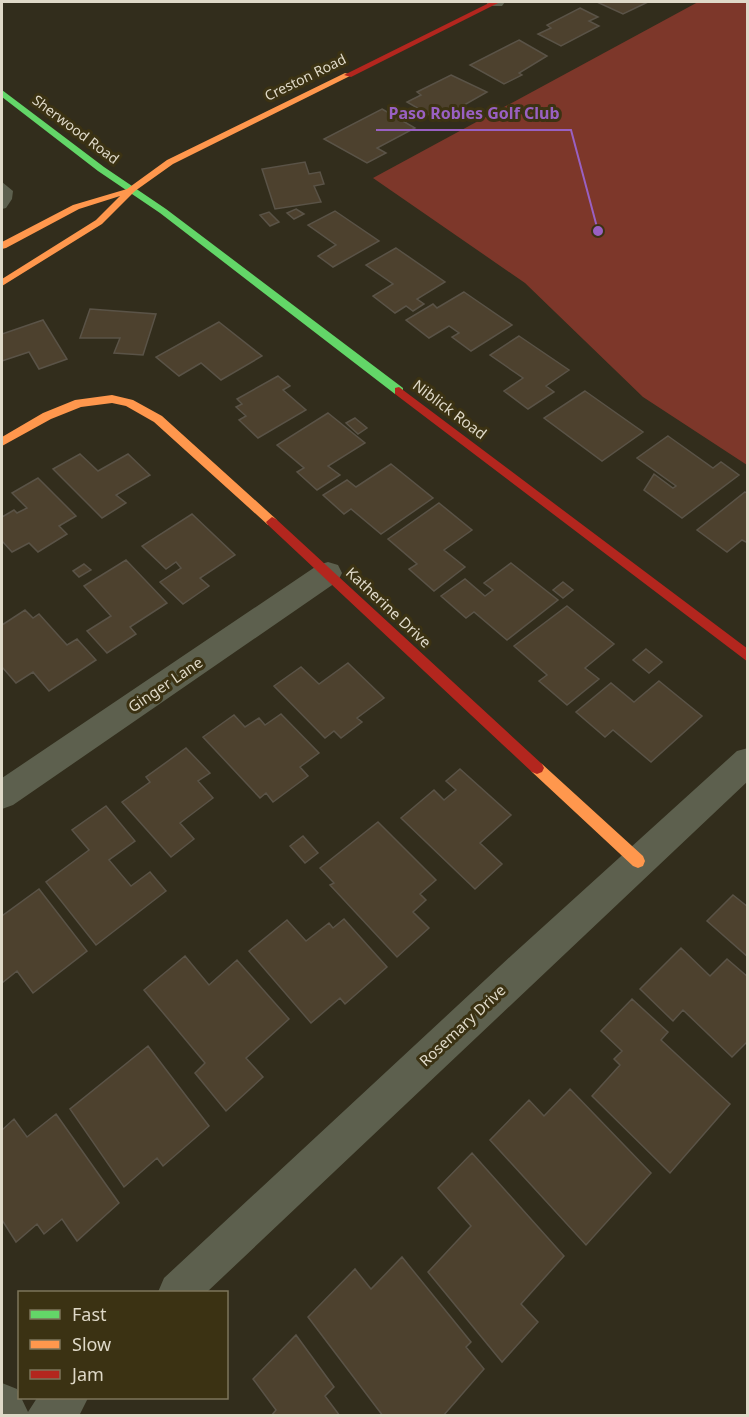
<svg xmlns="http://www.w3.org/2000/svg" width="749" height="1417" font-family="'Noto Sans',sans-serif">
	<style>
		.green { fill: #7d372a }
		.building { fill: #4d412e; stroke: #5a5347; stroke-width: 1.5 }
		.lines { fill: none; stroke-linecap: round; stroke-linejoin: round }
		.lane { fill: #5d604e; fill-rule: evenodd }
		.street { fill: #5d604e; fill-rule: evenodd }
		.fast { fill: #63d668; fill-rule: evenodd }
		.slow { fill: #ff974d; fill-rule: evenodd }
		.jam { fill: #b3261e; fill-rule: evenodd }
		.labels { text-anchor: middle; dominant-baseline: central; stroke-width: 6; stroke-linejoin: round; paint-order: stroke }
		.far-street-label { font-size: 14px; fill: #dfd9c8; stroke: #3b3213 }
		.street-label { font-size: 15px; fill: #dfd9c8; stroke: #3b3213 }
		.leader { fill: none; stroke: #9960c2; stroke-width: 2 }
		.callout-dot { fill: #9960c2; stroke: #3b3213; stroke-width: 2 }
		.callout-label { font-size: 16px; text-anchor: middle; font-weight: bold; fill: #9960c2; stroke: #3b3213; stroke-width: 6; stroke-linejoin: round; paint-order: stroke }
	</style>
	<rect width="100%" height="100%" fill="#322d1c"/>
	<!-- green -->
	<path class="green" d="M 698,2 L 747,2 L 747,465 L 643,397 L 525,283 L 373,178 Z"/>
	<!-- building -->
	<path class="building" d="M 597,2 L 648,2 L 623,14 Z
		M 580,8 L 598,17 L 589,21 L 599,26 L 561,46 L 538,34 L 551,28 L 547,25 Z
		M 519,40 L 547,56 L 519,73 L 522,75 L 504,84 L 470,65 Z
		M 451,75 L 487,92 L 438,120 L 407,102 L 421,95 L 417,92 Z
		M 382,109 L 415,128 L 377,148 L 386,153 L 367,163 L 324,139 Z
		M 305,162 L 309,174 L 320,172 L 324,184 L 314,186 L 321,202 L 275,209 L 262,169 Z
		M 296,209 L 304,214 L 294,219 L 287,213 Z
		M 335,211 L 379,241 L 333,267 L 318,256 L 336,245 L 308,225 Z
		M 269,212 L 279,222 L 270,226 L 260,215 Z
		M 396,248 L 445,282 L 417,299 L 424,304 L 413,311 L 406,306 L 395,313 L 373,296 L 393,284 L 366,265 Z
		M 464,292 L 512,325 L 471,351 L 452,337 L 459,333 L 449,326 L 429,338 L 406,320 L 433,304 L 437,308 Z
		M 90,309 L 156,314 L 143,355 L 114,353 L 120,338 L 80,338 Z
		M 43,320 L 67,359 L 39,369 L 29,352 L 2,361 L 2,334 Z
		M 219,322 L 262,356 L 221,380 L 201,363 L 179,376 L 156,357 Z
		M 519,336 L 569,370 L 546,386 L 554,392 L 528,409 L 504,391 L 523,378 L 490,355 Z
		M 278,376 L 290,386 L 283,390 L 306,410 L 258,438 L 239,420 L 246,416 L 236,407 L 242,404 L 237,399 Z
		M 585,391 L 643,432 L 602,461 L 544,418 Z
		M 328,413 L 365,443 L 328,466 L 340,475 L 317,490 L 297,472 L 304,468 L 277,445 Z
		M 355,418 L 367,428 L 358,434 L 346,423 Z
		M 668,436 L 713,468 L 721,462 L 739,475 L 682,518 L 644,490 L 654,474 L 673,488 L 676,486 L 637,458 Z
		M 80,454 L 98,471 L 128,454 L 150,475 L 116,495 L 126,503 L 102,518 L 53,469 Z
		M 391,464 L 433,498 L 381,534 L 351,509 L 344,514 L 323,495 L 347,480 L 356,487 Z
		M 38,478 L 76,516 L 59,526 L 67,534 L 38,552 L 29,543 L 12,552 L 2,541 L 2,517 L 14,510 L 17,513 L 27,508 L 12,493 Z
		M 745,492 L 748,494 L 748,543 L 742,540 L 727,552 L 697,530 Z
		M 439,503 L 472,530 L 444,550 L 465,567 L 434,591 L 409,569 L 417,564 L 388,539 Z
		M 192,514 L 235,555 L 200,578 L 209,586 L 183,604 L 160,582 L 181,568 L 176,562 L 166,569 L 142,546 Z
		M 126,560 L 167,603 L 130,627 L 136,634 L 107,653 L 87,631 L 111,616 L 84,586 Z
		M 511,563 L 558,600 L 507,640 L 474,612 L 466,618 L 441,596 L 465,579 L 485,596 L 493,590 L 484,583 Z
		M 84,564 L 91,570 L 79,577 L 73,571 Z
		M 563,582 L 573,590 L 563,598 L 553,590 Z
		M 567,606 L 614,644 L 585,668 L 599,679 L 567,705 L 539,681 L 547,675 L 514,646 Z
		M 25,610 L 33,618 L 39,614 L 67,645 L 77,639 L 96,660 L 49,691 L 33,672 L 16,683 L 2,667 L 2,625 Z
		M 646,649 L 662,662 L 649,673 L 633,660 Z
		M 348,663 L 384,698 L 357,718 L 362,722 L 341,738 L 334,731 L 325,738 L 274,686 L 301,667 L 319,684 Z
		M 659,681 L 702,716 L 651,762 L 613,730 L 605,737 L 576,712 L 611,683 L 634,702 Z
		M 281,714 L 319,753 L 300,767 L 308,776 L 273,802 L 266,793 L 260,798 L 203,737 L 234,715 L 245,727 L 259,718 L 265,725 Z
		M 186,748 L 210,773 L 198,781 L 213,798 L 180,823 L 194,839 L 171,857 L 122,802 L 150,782 L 146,777 Z
		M 460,769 L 511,815 L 480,843 L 502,864 L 475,889 L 401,818 L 434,790 L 444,800 L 456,790 L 446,781 Z
		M 106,806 L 135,841 L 109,860 L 131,886 L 150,872 L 166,891 L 96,945 L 46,882 L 89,850 L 72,830 Z
		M 378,822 L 436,880 L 420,894 L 426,900 L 413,912 L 429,928 L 397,957 L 330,885 L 334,883 L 320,868 Z
		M 303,836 L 318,853 L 305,863 L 290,846 Z
		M 39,889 L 87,951 L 33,993 L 17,971 L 2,983 L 2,916 Z
		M 733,895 L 748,907 L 748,957 L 707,921 Z
		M 344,919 L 387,967 L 345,1004 L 340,998 L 311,1023 L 249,951 L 287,920 L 306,941 L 329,923 L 333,928 Z
		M 681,948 L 710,976 L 727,959 L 748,977 L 748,1041 L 732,1057 L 683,1010 L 673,1021 L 640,989 Z
		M 185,956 L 209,985 L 237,960 L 289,1019 L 246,1058 L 263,1077 L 226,1111 L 195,1073 L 205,1063 L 144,990 Z
		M 632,999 L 668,1032 L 661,1040 L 730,1104 L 670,1173 L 592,1096 L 620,1065 L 614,1059 L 622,1051 L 601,1031 Z
		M 148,1046 L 209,1126 L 163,1166 L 157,1158 L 124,1187 L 70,1109 Z
		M 570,1089 L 651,1173 L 586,1245 L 490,1140 L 529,1100 L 544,1116 Z
		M 56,1114 L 119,1203 L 77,1241 L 62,1219 L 44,1234 L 37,1224 L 16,1242 L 2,1220 L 2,1130 L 14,1119 L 27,1137 Z
		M 472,1153 L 564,1256 L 521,1304 L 538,1322 L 502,1362 L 428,1272 L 471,1226 L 438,1188 Z
		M 402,1257 L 471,1342 L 466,1347 L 484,1369 L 443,1416 L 383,1416 L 308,1317 L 355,1269 L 371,1289 Z
		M 296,1335 L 334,1387 L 325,1396 L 340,1416 L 271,1416 L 276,1410 L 253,1379 Z"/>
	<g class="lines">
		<!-- lane -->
		<path class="lane" d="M 2,182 L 13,191 L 12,199 L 6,208 L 2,209 Z"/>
		<!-- street -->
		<path class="street" d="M 486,2 L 505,2 L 502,6 L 489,6 Z
			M 328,562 L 338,565 L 342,573 L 338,581 L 13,805 L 2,809 L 2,778 L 318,565 Z
			M 748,748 L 748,781 L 207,1292 L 158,1292 L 164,1278 L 512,955 L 737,751 Z
			M 2,1383 L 17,1389 L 28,1412 L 37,1398 L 88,1398 L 79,1416 L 2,1416 Z"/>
		<!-- fast -->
		<path class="fast" d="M 2,90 L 104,167 L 166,209 L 403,388 L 403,394 L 395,394 L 160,213 L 98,171 L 2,97 Z"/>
		<!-- slow -->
		<path class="slow" d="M 345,73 L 352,75 L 173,164 L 135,191 L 102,224 L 2,286 L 2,279 L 96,220 L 120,196 L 79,209 L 6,248 L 2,249 L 2,242 L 73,205 L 127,189 L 167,160 Z
			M 112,395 L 133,400 L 162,416 L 276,519 L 278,522 L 276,525 L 268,525 L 154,422 L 126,406 L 112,403 L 81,407 L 51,419 L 2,446 L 2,437 L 43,413 L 75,400 Z
			M 537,762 L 542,764 L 643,856 L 645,861 L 643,866 L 638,868 L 633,866 L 532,772 L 530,768 L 532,764 Z"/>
		<!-- jam -->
		<path class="jam" d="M 491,2 L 500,2 L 351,77 L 344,75 Z
			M 399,387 L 748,649 L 748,662 L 395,394 L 395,388 Z
			M 272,517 L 276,519 L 542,764 L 544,768 L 542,772 L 537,774 L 532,772 L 268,525 L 266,522 Z"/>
	</g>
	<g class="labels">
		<!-- far-street labels -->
		<g class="far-street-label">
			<text transform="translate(305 77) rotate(-26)">Creston Road</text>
			<text transform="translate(76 129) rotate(37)">Sherwood Road</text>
		</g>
		<!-- street labels -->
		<g class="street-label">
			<text transform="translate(450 409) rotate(37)">Niblick Road</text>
			<text transform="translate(389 607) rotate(43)">Katherine Drive</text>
			<text transform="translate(165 684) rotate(-34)">Ginger Lane</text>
			<text transform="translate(462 1025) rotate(-43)">Rosemary Drive</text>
		</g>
	</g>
	<!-- callouts -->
	<path class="leader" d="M598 231L571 130H376"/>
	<circle class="callout-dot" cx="598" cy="231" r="6"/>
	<g class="callout-label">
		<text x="474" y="119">Paso Robles Golf Club</text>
	</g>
	<!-- border -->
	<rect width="749" height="1417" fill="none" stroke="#dfd9c8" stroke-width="6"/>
	<!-- legend -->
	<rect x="18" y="1291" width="210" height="108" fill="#3b3213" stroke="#7d755b" stroke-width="1.5"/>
	<rect x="30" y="1310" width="30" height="9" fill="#63d668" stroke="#7d755b" stroke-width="1.5"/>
	<text x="72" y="1321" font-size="18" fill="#dfd9c8">Fast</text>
	<rect x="30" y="1340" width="30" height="9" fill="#ff974d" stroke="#7d755b" stroke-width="1.5"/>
	<text x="72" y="1351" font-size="18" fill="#dfd9c8">Slow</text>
	<rect x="30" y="1370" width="30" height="9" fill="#b3261e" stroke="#7d755b" stroke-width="1.5"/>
	<text x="72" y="1381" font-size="18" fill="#dfd9c8">Jam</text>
</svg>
